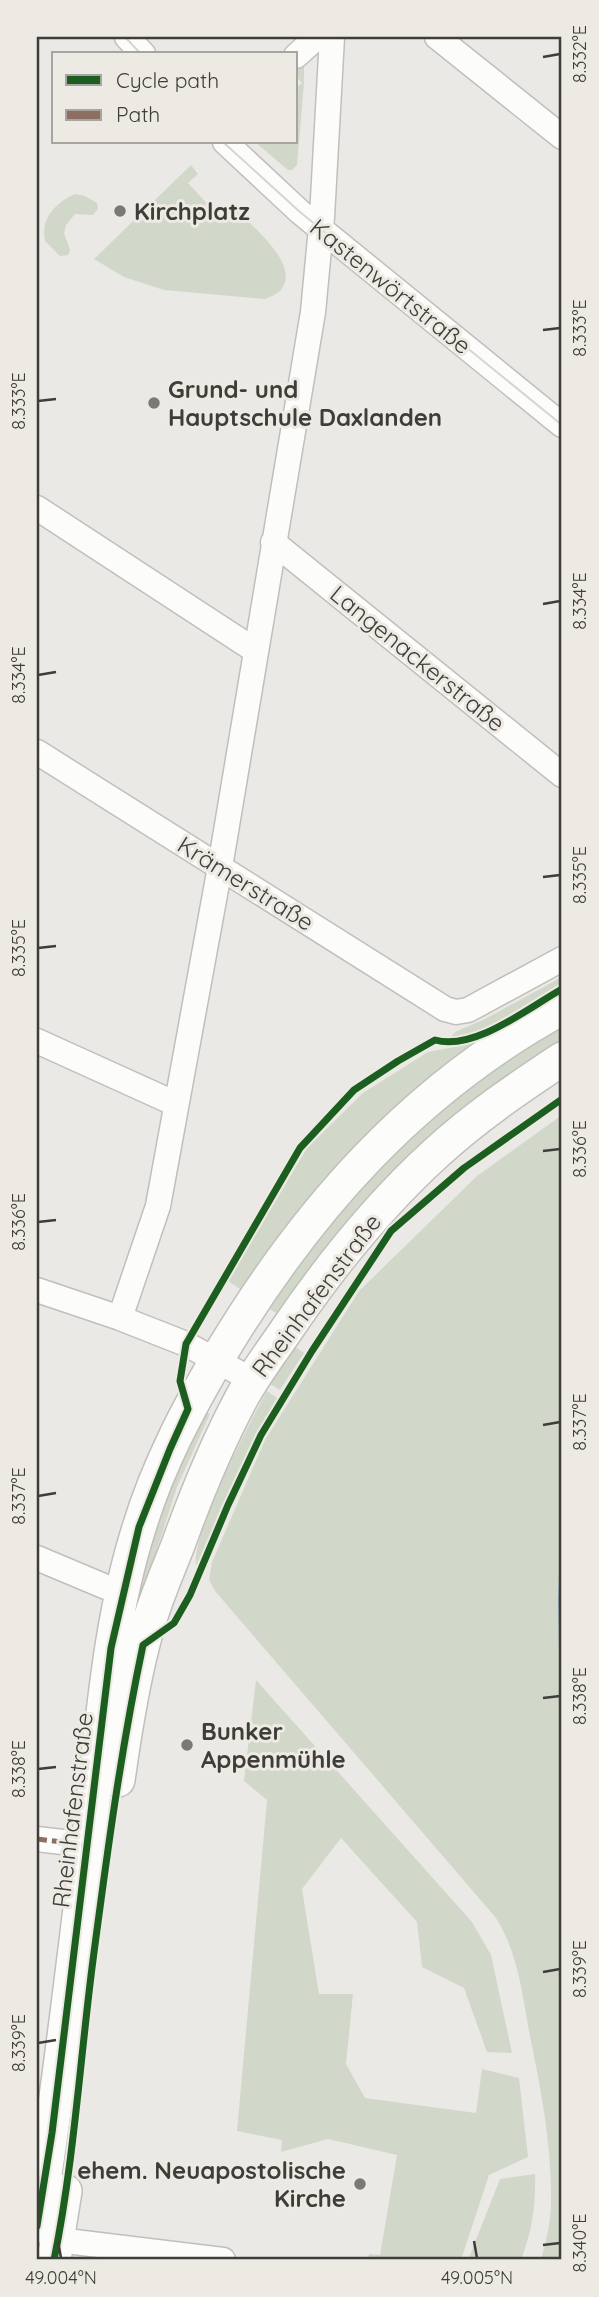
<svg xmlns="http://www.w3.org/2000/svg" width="599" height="2297" font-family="Quicksand,sans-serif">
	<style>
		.green { fill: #d1d8c9 }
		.water { fill: #8fadbd }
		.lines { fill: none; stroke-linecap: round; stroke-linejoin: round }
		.minor-casing { stroke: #c0bfbc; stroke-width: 27 }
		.secondary-casing { stroke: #c0bfbc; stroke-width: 36 }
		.minor { stroke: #fcfcfb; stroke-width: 24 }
		.secondary { stroke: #fcfcfb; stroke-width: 33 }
		.tram { stroke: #d5d5d3; stroke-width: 2 }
		.quiet { stroke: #8d6e63; stroke-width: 5; stroke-dasharray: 10 5; stroke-linecap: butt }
		.cycleway-casing { stroke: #edeae3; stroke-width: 11 }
		.cycleway { stroke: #1b5e20; stroke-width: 7 }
		.ticks { fill: none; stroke: #3e3d3a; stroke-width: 2.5 }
		.poi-dot { fill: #7b7976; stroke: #edeae3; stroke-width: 2.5 }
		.labels { text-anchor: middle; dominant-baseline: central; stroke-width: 6; stroke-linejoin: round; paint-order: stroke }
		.poi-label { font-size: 24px; font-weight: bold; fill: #3e3d3a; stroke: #edeae3; text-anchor: start }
		.street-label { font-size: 24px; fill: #3e3d3a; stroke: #edeae3 }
		.neatline { fill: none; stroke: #3e3d3a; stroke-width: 2.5 }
		.ticks-label { font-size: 18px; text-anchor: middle; fill: #3e3d3a }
	</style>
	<rect width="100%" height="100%" fill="#ebe9e5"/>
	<!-- green -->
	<path class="green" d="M 304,64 L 304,83 L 297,165 L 292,170 L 288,170 L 255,142 L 296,142 L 296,88 L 302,83 L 296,76 L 296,71 Z
		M 191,165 L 198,174 L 188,183 L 222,220 L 235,209 C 251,225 303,266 280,291 C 277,294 270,297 265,299 L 164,290 L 124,277 L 94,259 Z
		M 75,194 L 85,196 L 97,203 L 98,209 L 93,215 L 75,214 L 66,225 L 64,233 L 70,250 L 68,255 L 60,256 L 45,241 C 40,219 56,202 75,194 Z
		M 562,977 L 562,985 L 522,1007 L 491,1031 L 445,1041 L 457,1031 L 483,1020 Z
		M 562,1027 L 562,1046 L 282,1317 L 265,1306 C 296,1267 325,1227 359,1190 C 417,1125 487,1071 562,1027 Z
		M 491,1040 L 243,1291 L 228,1281 L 307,1148 L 363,1093 L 428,1052 Z
		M 562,1115 L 562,1500 L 558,1600 L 562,1795 L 562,2260 L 541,2260 C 546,2241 551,2222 551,2202 C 552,2147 541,2090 530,2036 C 522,1995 519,1955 496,1918 L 215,1591 L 209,1580 L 212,1562 L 265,1440 L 359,1291 L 477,1176 Z
		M 294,1346 L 304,1353 L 280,1390 L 270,1384 Z
		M 267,1391 L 277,1398 L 260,1428 L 196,1566 C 191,1533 249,1424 267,1391 Z
		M 204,1411 L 210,1414 L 177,1487 L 140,1602 L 123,1683 L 133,1600 L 173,1475 Z
		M 256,1680 L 472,1922 L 491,1955 L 512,2053 L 487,2052 L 464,1988 L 422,1967 L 417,1922 L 341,1838 L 302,1889 L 319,1994 L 353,1994 L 346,2064 L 365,2098 L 476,2113 L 482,2069 L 519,2078 L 528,2157 L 489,2175 L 461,2260 L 368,2260 L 369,2254 L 380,2255 L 397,2155 L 328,2139 L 281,2152 L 282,2140 L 237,2131 L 267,1800 L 244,1781 Z
		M 535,2174 C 536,2205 532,2231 521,2260 L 468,2260 L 500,2179 Z"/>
	<!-- water -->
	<path class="water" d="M 562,1500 L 562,1795 L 558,1600 Z"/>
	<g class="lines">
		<!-- minor casing -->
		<g class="minor-casing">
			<path id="minor" d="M 127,37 L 143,54
				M 437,37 L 562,137
				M 296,56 L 317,37
				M 225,142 L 300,212 L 562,425
				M 37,508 L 256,651
				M 273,542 L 562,775
				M 37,752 L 445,1009 L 456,1012 L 468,1010 L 562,959
				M 37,1041 L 176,1104
				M 37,1290 L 120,1318 L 186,1344 L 252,1380
				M 120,1318 L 158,1206 L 220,867 L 313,312 L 322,217 L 332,37
				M 37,1558 L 106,1587 L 123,1590
				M 37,1839 L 88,1845
				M 58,2240 L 223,2260"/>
		</g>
		<!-- secondary casing -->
		<g class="secondary-casing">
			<path id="secondary" d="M 118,1780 C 125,1730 133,1678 147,1629 C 155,1600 167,1573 178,1545 C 196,1495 216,1446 241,1399 C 254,1375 270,1354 285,1332 C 329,1267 377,1207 435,1154 C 474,1118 518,1088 562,1059
				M 37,2226 C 59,2088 75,1949 92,1810 C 103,1716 110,1619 139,1528 C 158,1465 189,1407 222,1351 C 308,1208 414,1089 562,1008
				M 54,2260 L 65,2191"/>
		</g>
		<!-- minor -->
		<use href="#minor" class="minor"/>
		<!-- secondary -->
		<use href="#secondary" class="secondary"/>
		<!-- tram -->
		<path class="tram" d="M 125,37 L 141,54
			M 223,142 L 300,212 L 562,425"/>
		<!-- quiet -->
		<path class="quiet" d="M 37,1839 L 88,1845"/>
		<!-- cycleway casing -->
		<g class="cycleway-casing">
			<path id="cycleway" d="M 37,2226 L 52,2133 L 111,1648 L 139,1527 L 170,1449 L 188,1409 L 180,1381 L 186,1344 L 300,1148 L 354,1090 L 398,1061 L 435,1040 C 475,1051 528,1008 562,989
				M 54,2260 C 74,2161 80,2060 93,1960 C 107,1854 121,1749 143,1645 L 174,1623 L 190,1595 L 228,1505 L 261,1435 L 312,1351 L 391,1231 L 464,1168 L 562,1099"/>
		</g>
		<!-- cycleway -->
		<use href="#cycleway" class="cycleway"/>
	</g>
	<!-- ticks -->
	<path class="ticks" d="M 543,57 L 560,54M 543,330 L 560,328M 38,401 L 56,399M 543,604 L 560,601M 38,675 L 56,672M 543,877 L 560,875M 38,948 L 56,946M 543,1151 L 560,1149M 38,1222 L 56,1220M 543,1425 L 560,1422M 38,1496 L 56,1493M 543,1698 L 560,1696M 38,1769 L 56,1767M 543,1972 L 560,1969M 38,2043 L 56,2040M 58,2241 L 61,2258M 474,2241 L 477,2258M 543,2245 L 560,2243"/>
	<!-- markers -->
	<g class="poi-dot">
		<circle cx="120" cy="211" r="7"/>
		<circle cx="154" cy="403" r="7"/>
		<circle cx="187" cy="1745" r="7"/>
		<circle cx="360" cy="2184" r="7"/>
	</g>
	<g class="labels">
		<!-- poi labels -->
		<g class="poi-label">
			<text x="134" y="211">Kirchplatz</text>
			<text x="168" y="389">Grund- und<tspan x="168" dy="28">Hauptschule Daxlanden</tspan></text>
			<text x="201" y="1731">Bunker<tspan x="201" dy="28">Appenmühle</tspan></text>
			<text x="346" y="2170" text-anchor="end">ehem. Neuapostolische<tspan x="346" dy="28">Kirche</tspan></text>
		</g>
		<!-- street labels -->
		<g class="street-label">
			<text transform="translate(391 286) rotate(39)">Kastenwörtstraße</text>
			<text transform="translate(418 658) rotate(39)">Langenackerstraße</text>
			<text transform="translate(246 883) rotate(32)">Krämerstraße</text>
			<text transform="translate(316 1295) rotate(-53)">Rheinhafenstraße</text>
			<text transform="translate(72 1810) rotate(-83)">Rheinhafenstraße</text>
		</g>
	</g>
	<!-- border -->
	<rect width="599" height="2297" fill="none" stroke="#edeae3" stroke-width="77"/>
	<!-- legend -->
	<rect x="52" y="52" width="245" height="91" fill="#edeae3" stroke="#a7a59f" stroke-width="2"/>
	<rect x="66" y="75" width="35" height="10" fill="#1b5e20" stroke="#a7a59f" stroke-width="2"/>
	<text x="116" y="88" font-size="21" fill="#3e3d3a">Cycle path</text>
	<rect x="66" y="110" width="35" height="10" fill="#8d6e63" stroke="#a7a59f" stroke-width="2"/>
	<text x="116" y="122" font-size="21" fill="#3e3d3a">Path</text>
	<rect x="38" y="38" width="522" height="2220" class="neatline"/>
	<g class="ticks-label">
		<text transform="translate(580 54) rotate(-90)" y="6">8.332°E</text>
		<text transform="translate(580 328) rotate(-90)" y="6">8.333°E</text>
		<text transform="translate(19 401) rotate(-90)" y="6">8.333°E</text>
		<text transform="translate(580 601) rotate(-90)" y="6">8.334°E</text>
		<text transform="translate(19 675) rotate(-90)" y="6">8.334°E</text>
		<text transform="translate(580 875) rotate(-90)" y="6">8.335°E</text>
		<text transform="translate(19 948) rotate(-90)" y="6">8.335°E</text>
		<text transform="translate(580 1149) rotate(-90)" y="6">8.336°E</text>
		<text transform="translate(19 1222) rotate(-90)" y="6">8.336°E</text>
		<text transform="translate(580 1422) rotate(-90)" y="6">8.337°E</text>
		<text transform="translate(19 1496) rotate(-90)" y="6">8.337°E</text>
		<text transform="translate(580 1696) rotate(-90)" y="6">8.338°E</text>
		<text transform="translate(19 1769) rotate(-90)" y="6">8.338°E</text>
		<text transform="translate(580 1969) rotate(-90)" y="6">8.339°E</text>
		<text transform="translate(19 2043) rotate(-90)" y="6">8.339°E</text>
		<text transform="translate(580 2243) rotate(-90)" y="6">8.340°E</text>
		<text x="61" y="2284">49.004°N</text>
		<text x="477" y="2284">49.005°N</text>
	</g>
</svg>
